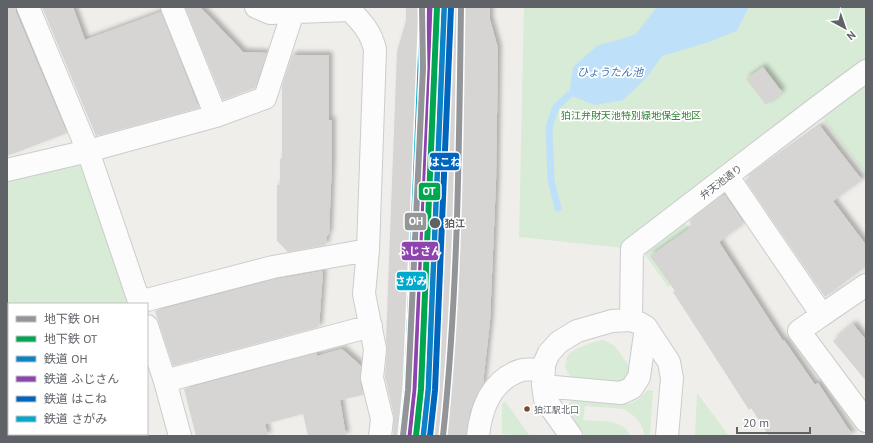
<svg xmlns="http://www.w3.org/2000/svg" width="873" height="443" font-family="'PT Sans','Noto Sans JP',sans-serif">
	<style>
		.green { fill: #d8ebd6 }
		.water { fill: #bfe0f9 }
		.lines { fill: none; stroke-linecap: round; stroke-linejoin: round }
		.stream { stroke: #bfe0f9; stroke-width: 7 }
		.building { fill: #d6d5d3; filter: url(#shadow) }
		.minor-casing { stroke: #cbcccc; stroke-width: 24 }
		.minor { stroke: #fdfcfc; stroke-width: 22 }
		.rail-1-casing { stroke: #fff; stroke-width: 9 }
		.rail-2-casing { stroke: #fff; stroke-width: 9 }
		.rail-3-casing { stroke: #fff; stroke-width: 9 }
		.rail-4-casing { stroke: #fff; stroke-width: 9 }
		.rail-1 { stroke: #0d82c7; stroke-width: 6 }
		.rail-2 { stroke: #8e44ad; stroke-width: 6 }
		.rail-3 { stroke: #0065bd; stroke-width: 6 }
		.rail-4 { stroke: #00a9ce; stroke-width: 6 }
		.metro-1-casing { stroke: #fff; stroke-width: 9 }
		.metro-2-casing { stroke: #fff; stroke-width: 9 }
		.metro-1 { stroke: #939598; stroke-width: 6 }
		.metro-2 { stroke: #00a650; stroke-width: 6 }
		.stop-dot { fill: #5f6368; stroke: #fff; stroke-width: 1.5 }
		.bus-dot { fill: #7a4b2a; stroke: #fff; stroke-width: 1.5 }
		.labels { text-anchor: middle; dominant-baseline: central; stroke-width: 3.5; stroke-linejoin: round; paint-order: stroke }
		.bus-label { font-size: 9px; fill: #5f6368; stroke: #fff; text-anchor: start }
		.park-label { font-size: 10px; fill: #348238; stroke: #fff }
		.street-label { font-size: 10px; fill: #5f6368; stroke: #fff }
		.stop-label { font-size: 10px; font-weight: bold; fill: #5f6368; stroke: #fff; text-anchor: start }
		.water-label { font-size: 11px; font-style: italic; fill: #4174aa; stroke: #fff }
		.line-badge { stroke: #fff; stroke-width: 1.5 }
		.badge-label { font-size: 11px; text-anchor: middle; font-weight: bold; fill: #fff }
	</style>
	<defs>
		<filter id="shadow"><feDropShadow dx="3.5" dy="-3.5" stdDeviation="2" flood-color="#0004"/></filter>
	</defs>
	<rect width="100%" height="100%" fill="#efeeea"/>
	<!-- green -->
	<path class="green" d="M 524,7 L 866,7 L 866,174 L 815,109 L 632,249 L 519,237 Z
		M 88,151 L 133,304 L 9,304 L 9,336 L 7,334 L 7,170 Z
		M 685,223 L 709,258 L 668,287 L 643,252 Z
		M 603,340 L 615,346 L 627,363 L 630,369 L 629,375 L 622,382 L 574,379 L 570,376 L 565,367 C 566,362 566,358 569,354 C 575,348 595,341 603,340 Z
		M 648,390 L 653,391 L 650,436 L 644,436 C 644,424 633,413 623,409 L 585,406 L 583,420 C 599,422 624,418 630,436 L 585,436 L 567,411 C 567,405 569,402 574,400 L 629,404 L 639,399 Z
		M 697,393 L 729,436 L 695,436 Z
		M 505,401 L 530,436 L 502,434 L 502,404 Z"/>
	<!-- water -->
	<path class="water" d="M 657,7 L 747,7 L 748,8 L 737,31 L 706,43 L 662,56 L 647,77 L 623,100 L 595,105 L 569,95 L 573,67 L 598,45 L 618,40 L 636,34 Z"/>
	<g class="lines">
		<!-- stream -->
		<path class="stream" d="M 558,208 L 551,180 L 549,127 L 556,107 L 569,95"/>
	</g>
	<!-- building -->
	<path class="building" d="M 7,7 L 16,7 L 16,12 L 67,133 L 7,156 Z
		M 42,7 L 73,7 L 85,40 L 161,12 L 199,108 L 96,136 Z
		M 185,7 L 200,7 L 243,52 L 267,53 L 255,88 L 223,100 Z
		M 406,7 L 490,7 L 490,20 L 498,48 L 496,181 L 490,321 L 483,384 L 474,400 L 470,411 L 466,436 L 393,436 L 394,416 L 385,377 L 387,350 L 386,340 L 397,51 L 406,21 Z
		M 292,55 L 329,55 L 329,120 L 332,120 L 332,160 L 329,234 L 327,236 L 326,245 L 288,252 L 277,241 L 277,185 L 280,185 L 280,159 L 282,159 L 282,86 Z
		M 763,67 L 782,92 L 766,105 L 746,79 Z
		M 820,126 L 862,180 L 833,201 L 866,245 L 866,266 L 825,297 L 745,180 Z
		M 723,195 L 725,195 L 744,223 L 719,242 L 783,341 L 784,340 L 815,385 L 818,383 L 853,436 L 769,436 L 751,408 L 749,410 L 673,292 L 675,291 L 650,256 L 693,226 L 689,221 Z
		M 323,271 L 319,327 L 173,366 L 155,311 L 276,279 Z
		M 853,324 L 866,340 L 866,381 L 833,341 Z
		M 342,349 L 361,366 L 360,381 L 363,395 L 340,400 L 346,436 L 308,436 L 303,414 L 265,424 L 268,436 L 196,436 L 184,389 L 317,353 L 317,356 Z"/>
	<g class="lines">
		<!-- minor casing -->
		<g class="minor-casing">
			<path id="minor" d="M 28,7 L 88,151 L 140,304
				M 172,7 L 216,116
				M 256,7 L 270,13 L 350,10 L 350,7
				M 350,10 C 362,23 370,30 375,49 L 368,250 L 364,294 L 375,349 L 372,378 L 382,419 L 380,436
				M 7,170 L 88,151 L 216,116 L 265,98 L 293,12
				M 728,177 L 822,315 L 799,331 L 866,421
				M 139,302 L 273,267 L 368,250
				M 822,315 L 866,285
				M 631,320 L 632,249 C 710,190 787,129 866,71
				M 147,326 L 165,381 L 180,436
				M 165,381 L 371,326
				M 543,386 L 621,393 L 632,388 L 639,377 L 646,327
				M 478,436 C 481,408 492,379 522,370 C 528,369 537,370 544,370
				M 571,436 L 545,399 L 543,386 L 544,364 L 549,353 L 559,342 L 577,331 L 612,321 L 631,320 L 639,323 L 646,327 L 669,362 L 672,378 L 667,436"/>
		</g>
		<!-- minor -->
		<use href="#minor" class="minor"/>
		<!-- rail-1 casing -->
		<g class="rail-1-casing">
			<path id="rail-1" d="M 423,436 L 428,389 L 444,7"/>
		</g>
		<!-- rail-2 casing -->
		<g class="rail-2-casing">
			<path id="rail-2" d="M 409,435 L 414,388 L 430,7"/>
		</g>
		<!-- rail-3 casing -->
		<g class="rail-3-casing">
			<path id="rail-3" d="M 430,436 L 435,390 L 451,7"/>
		</g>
		<!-- rail-4 casing -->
		<g class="rail-4-casing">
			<path id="rail-4" d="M 402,435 L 407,388 L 423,7"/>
		</g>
		<!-- rail-1 -->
		<use href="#rail-1" class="rail-1"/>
		<!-- rail-2 -->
		<use href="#rail-2" class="rail-2"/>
		<!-- rail-3 -->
		<use href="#rail-3" class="rail-3"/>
		<!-- rail-4 -->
		<use href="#rail-4" class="rail-4"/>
		<!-- metro-1 casing -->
		<g class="metro-1-casing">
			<path id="metro-1" d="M 403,436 L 408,390 L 423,68 L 422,7
				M 443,436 C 458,293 459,150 461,7"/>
		</g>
		<!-- metro-2 casing -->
		<g class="metro-2-casing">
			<path id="metro-2" d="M 416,436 L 421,389 L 437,7"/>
		</g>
		<!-- metro-1 -->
		<use href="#metro-1" class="metro-1"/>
		<!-- metro-2 -->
		<use href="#metro-2" class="metro-2"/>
	</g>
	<!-- markers -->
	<circle class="stop-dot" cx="435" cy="223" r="6"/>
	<circle class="bus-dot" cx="527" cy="409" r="3.5"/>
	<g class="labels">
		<!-- bus labels -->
		<g class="bus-label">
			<text x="534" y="409">狛江駅北口</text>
		</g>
		<!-- park labels -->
		<g class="park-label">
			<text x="631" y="115">狛江弁財天池特別緑地保全地区</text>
		</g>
		<!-- street labels -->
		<g class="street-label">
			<text transform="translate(721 182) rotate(-37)">弁天池通り</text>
		</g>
		<!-- stop labels -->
		<g class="stop-label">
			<text x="445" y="223">狛江</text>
		</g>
		<!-- water labels -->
		<g class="water-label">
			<text x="610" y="72">ひょうたん池</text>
		</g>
	</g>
	<g class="line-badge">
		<rect x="429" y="152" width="31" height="19" rx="4" fill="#0065bd"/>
		<rect x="418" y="182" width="23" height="19" rx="4" fill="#00a650"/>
		<rect x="404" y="212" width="23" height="19" rx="4" fill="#939598"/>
		<rect x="401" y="241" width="38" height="20" rx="4" fill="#8e44ad"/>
		<rect x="396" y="271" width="31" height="20" rx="4" fill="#00a9ce"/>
	</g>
	<g class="badge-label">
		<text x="445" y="166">はこね</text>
		<text x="429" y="195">OT</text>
		<text x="416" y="225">OH</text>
		<text x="420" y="255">ふじさん</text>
		<text x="411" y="285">さがみ</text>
	</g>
	<!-- border -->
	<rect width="873" height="443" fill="none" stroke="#5f6368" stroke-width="16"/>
	<!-- legend -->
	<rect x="8" y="303" width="140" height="132" fill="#ffffff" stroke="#bfc1c3"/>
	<rect x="16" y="316" width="20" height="6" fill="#939598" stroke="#bfc1c3"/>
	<text x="44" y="323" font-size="12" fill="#5f6368">地下鉄 OH</text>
	<rect x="16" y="336" width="20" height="6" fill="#00a650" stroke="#bfc1c3"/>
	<text x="44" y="343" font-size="12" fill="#5f6368">地下鉄 OT</text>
	<rect x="16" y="356" width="20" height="6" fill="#0d82c7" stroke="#bfc1c3"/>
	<text x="44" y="363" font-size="12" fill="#5f6368">鉄道 OH</text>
	<rect x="16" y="376" width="20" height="6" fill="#8e44ad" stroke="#bfc1c3"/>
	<text x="44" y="383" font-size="12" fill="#5f6368">鉄道 ふじさん</text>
	<rect x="16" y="396" width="20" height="6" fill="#0065bd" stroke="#bfc1c3"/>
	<text x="44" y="403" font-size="12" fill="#5f6368">鉄道 はこね</text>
	<rect x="16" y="416" width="20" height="6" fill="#00a9ce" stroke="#bfc1c3"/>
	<text x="44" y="423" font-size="12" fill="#5f6368">鉄道 さがみ</text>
	<!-- north arrow -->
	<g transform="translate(845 28) rotate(140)" stroke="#ffffff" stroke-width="3" paint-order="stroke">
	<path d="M0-3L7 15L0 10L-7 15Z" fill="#5f6368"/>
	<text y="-6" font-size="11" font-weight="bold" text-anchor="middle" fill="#5f6368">N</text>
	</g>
	<!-- scale -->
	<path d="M737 427v6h73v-6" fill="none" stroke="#5f6368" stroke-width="2"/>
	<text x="743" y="427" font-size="12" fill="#5f6368" stroke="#ffffff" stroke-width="3" paint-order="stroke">20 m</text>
</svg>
